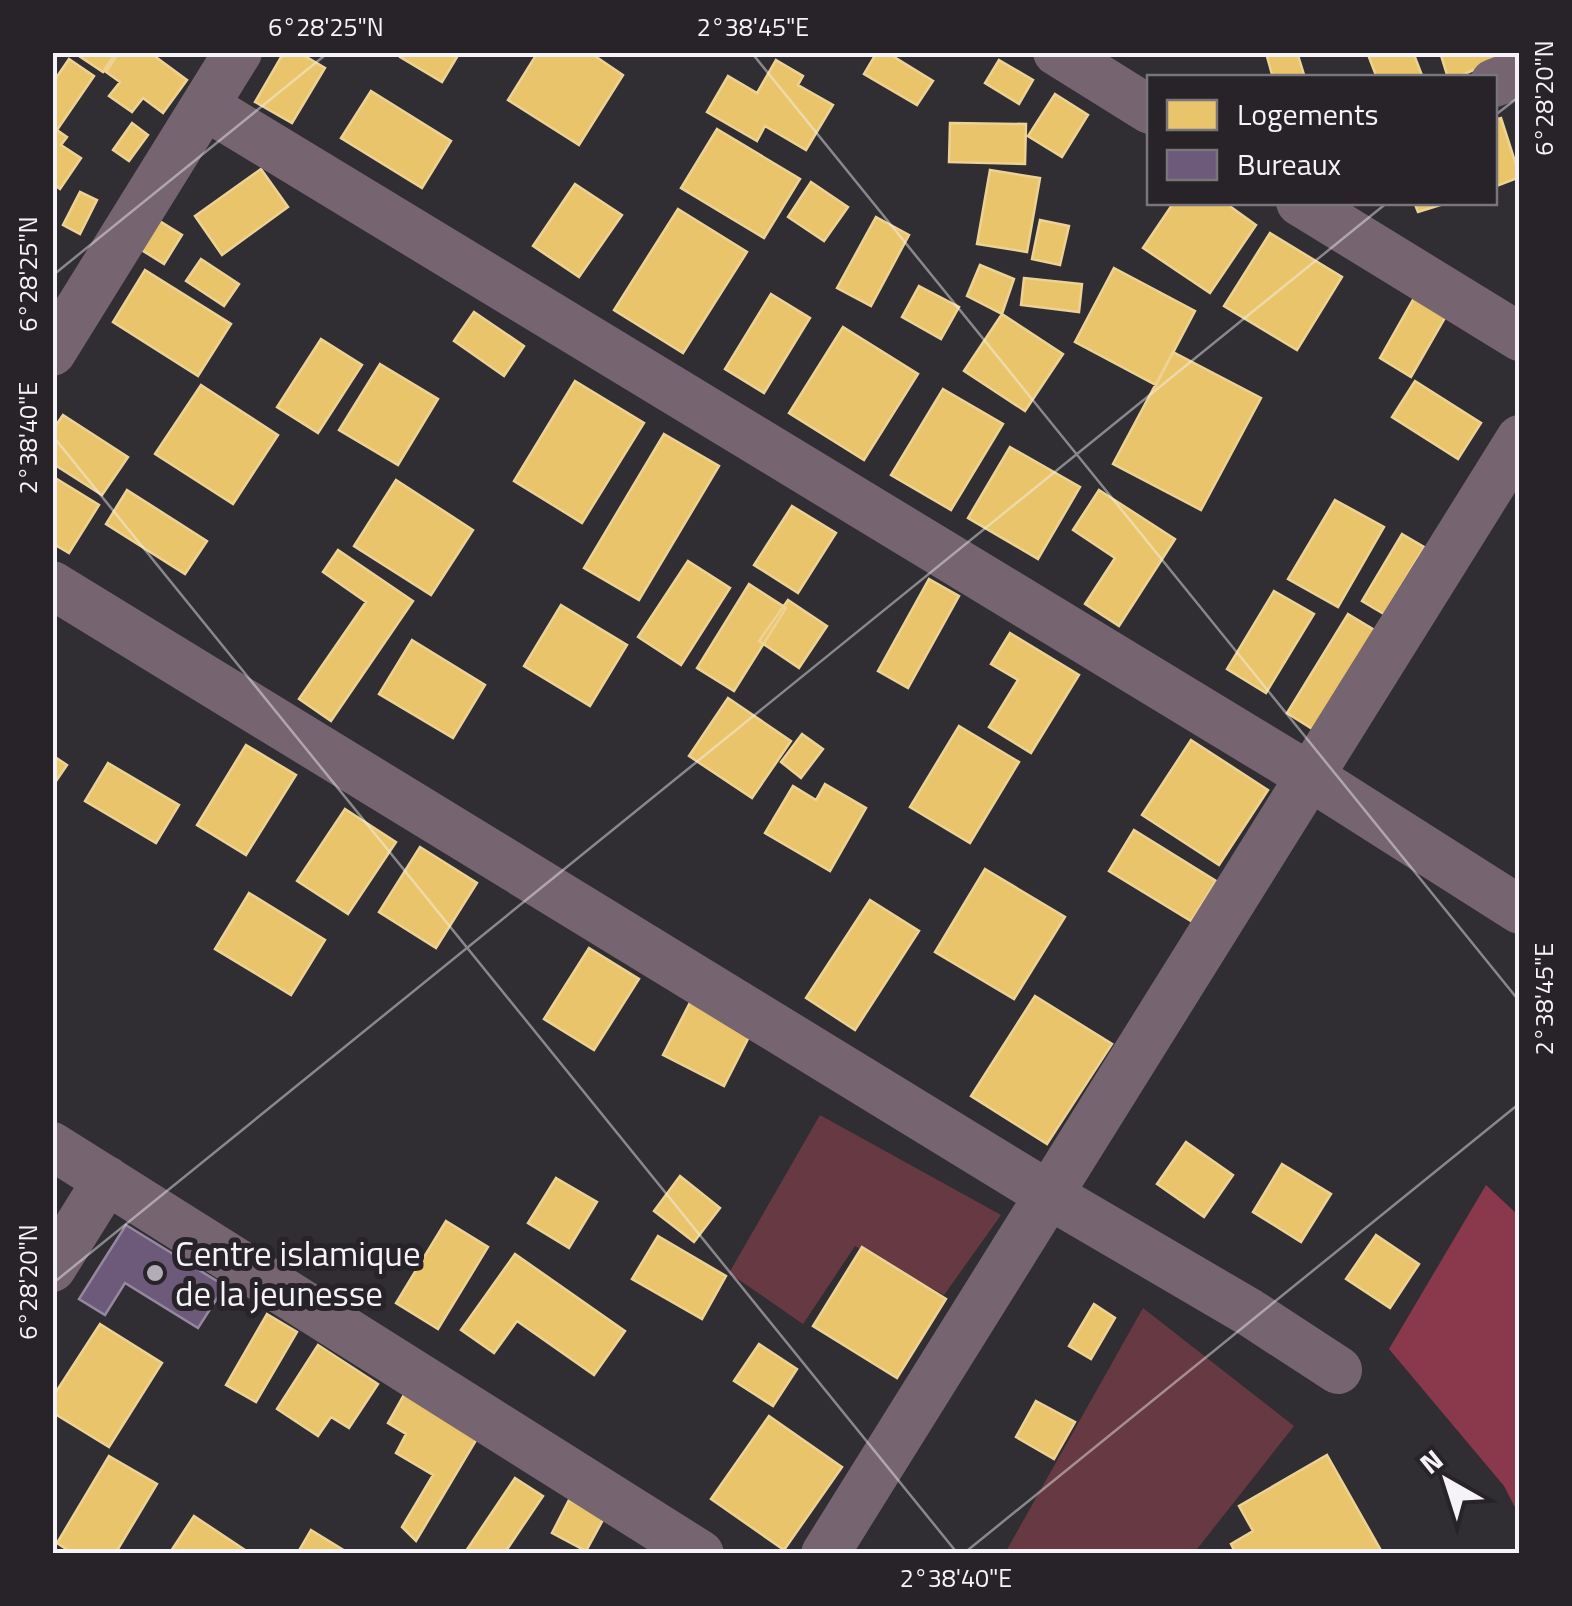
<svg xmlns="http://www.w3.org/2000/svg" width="1572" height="1606" font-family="'Titillium Web',sans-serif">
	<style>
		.green { fill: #673942 }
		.forest { fill: #8a384c }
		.homes { fill: #e9c46a; stroke: #edd294; stroke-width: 2.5 }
		.offices { fill: #6d597a; stroke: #9687a0; stroke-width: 2.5 }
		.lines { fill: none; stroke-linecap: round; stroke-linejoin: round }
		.minor { stroke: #766571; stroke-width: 48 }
		.ticks { fill: none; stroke: #f5f3f7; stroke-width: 2.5; stroke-opacity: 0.45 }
		.poi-dot { fill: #b0aeb2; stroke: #272329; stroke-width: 4 }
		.labels { text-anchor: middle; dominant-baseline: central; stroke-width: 10; stroke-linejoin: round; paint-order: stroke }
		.poi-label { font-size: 35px; fill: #f5f3f7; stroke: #272329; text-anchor: start }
		.neatline { fill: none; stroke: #f5f3f7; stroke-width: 4 }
		.ticks-label { font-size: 25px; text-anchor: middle; fill: #f5f3f7 }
	</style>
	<rect width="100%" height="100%" fill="#302e32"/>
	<!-- green -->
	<path class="green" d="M 820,1115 L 1001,1215 L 944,1295 L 855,1246 L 803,1324 L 729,1273 Z
		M 1143,1308 L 1294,1426 L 1194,1553 L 1005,1553 Z"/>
	<!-- forest -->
	<path class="forest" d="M 1486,1185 L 1519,1216 L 1519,1515 L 1504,1486 L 1389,1349 Z"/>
	<!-- homes -->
	<path class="homes" d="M 73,52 L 116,52 L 103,72 Z
		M 119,52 L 149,52 L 187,80 L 163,113 L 143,98 L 132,112 L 109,96 L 120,82 L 106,72 Z
		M 284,52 L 298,52 L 325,68 L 292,123 L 255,102 Z
		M 402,52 L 460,52 L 442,82 L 400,57 Z
		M 538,52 L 589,52 L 623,75 L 579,145 L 508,100 Z
		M 877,52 L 886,52 L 933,81 L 917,105 L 864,74 Z
		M 1297,52 L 1305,78 L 1273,78 L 1266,53 Z
		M 1367,52 L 1413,52 L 1423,78 L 1377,78 Z
		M 1440,52 L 1516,52 L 1455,78 L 1448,78 Z
		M 69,59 L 94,76 L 57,130 L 67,137 L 61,145 L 81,158 L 60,189 L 52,183 L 52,84 Z
		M 776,60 L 803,76 L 798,85 L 833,105 L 806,150 L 765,126 L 757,141 L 707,112 L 728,76 L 757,93 Z
		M 999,60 L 1033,80 L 1019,104 L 985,83 Z
		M 371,91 L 451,141 L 422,188 L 341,138 Z
		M 1055,94 L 1088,115 L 1062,157 L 1028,136 Z
		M 1501,118 L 1520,177 L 1494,187 L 1494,120 Z
		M 132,123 L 148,135 L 129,161 L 113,150 Z
		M 950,123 L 1026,124 L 1025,164 L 949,162 Z
		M 717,129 L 800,179 L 764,238 L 681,188 Z
		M 261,169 L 288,207 L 222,255 L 195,216 Z
		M 990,170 L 1040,178 L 1027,252 L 977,244 Z
		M 811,182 L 848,207 L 824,241 L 788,217 Z
		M 575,184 L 622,215 L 579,277 L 533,246 Z
		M 80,192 L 97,200 L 80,234 L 63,225 Z
		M 1174,202 L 1224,202 L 1256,225 L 1210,293 L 1143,248 Z
		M 1414,202 L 1450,202 L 1418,212 Z
		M 678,209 L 747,252 L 683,353 L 614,310 Z
		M 876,217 L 909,235 L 871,306 L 837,288 Z
		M 158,220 L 182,235 L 164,264 L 140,249 Z
		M 1040,220 L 1069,226 L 1060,265 L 1032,259 Z
		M 1270,233 L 1342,277 L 1297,350 L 1224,306 Z
		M 201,259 L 239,284 L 224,306 L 186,281 Z
		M 980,265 L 1014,279 L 1002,314 L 967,296 Z
		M 1114,268 L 1195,311 L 1156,385 L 1075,342 Z
		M 145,270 L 231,324 L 198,376 L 113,322 Z
		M 1024,278 L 1082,284 L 1079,312 L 1021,305 Z
		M 919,286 L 959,307 L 941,339 L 902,317 Z
		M 771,294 L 810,318 L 764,393 L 725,369 Z
		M 1414,298 L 1446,316 L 1411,377 L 1380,358 Z
		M 474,312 L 524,346 L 504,376 L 454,341 Z
		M 1002,314 L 1063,354 L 1025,411 L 964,371 Z
		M 843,327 L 918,374 L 864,460 L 789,413 Z
		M 321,339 L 362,365 L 318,433 L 277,407 Z
		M 1173,352 L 1261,398 L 1201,510 L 1113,464 Z
		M 380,364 L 438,399 L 398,465 L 339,430 Z
		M 575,381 L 644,423 L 582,523 L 514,481 Z
		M 1415,381 L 1481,423 L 1458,459 L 1392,417 Z
		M 201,385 L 278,435 L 233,504 L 155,454 Z
		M 943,389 L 1003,424 L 951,510 L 891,475 Z
		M 63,415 L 128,457 L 102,495 L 52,463 L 52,431 Z
		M 664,434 L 719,466 L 639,600 L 584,568 Z
		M 1010,447 L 1080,487 L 1038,559 L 968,518 Z
		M 52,476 L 99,505 L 69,553 L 52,543 Z
		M 396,480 L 473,530 L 431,595 L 354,546 Z
		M 127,490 L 207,541 L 185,574 L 106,524 Z
		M 1099,490 L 1175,539 L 1119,626 L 1085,604 L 1115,558 L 1073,530 Z
		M 1335,500 L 1384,527 L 1338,607 L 1288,579 Z
		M 792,506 L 836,533 L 798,593 L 754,565 Z
		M 1402,534 L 1424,547 L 1384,614 L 1362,601 Z
		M 338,550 L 413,601 L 331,721 L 299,699 L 366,602 L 323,572 Z
		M 688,561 L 730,588 L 681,665 L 638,637 Z
		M 929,579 L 959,596 L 908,688 L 878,671 Z
		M 749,584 L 786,608 L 734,691 L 697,668 Z
		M 1274,591 L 1314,614 L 1266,693 L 1227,669 Z
		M 788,600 L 827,626 L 799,668 L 759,641 Z
		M 561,605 L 627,645 L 590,706 L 524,666 Z
		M 1348,614 L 1376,631 L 1314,730 L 1287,713 Z
		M 1010,633 L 1079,675 L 1031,753 L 989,727 L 1018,680 L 991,664 Z
		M 412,640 L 485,685 L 453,738 L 379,694 Z
		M 728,698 L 791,741 L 752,798 L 689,756 Z
		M 959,726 L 1019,762 L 970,843 L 910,807 Z
		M 802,734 L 823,749 L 801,778 L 781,762 Z
		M 1191,740 L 1268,790 L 1219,865 L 1142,815 Z
		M 246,745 L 296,775 L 246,855 L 197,825 Z
		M 52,755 L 67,765 L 52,787 Z
		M 108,763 L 179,805 L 156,843 L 85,801 Z
		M 825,784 L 866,808 L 830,871 L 765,833 L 793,786 L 816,800 Z
		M 345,809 L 396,842 L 348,914 L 297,881 Z
		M 1134,830 L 1216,881 L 1191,921 L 1109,871 Z
		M 420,847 L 477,883 L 436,948 L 379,912 Z
		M 985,869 L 1065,917 L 1014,999 L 935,952 Z
		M 249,893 L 325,940 L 291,995 L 215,949 Z
		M 870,900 L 919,931 L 855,1030 L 806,998 Z
		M 589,948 L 639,979 L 594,1050 L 544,1019 Z
		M 697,989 L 758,1019 L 724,1086 L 663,1055 Z
		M 1035,996 L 1112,1044 L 1047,1144 L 971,1096 Z
		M 1186,1142 L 1233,1175 L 1204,1217 L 1157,1184 Z
		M 1282,1164 L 1331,1194 L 1301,1242 L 1253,1212 Z
		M 680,1176 L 720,1208 L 694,1242 L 654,1211 Z
		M 556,1178 L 597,1202 L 569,1248 L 528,1223 Z
		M 446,1221 L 488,1247 L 438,1329 L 396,1303 Z
		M 1376,1235 L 1419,1264 L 1390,1308 L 1346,1279 Z
		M 658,1236 L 726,1276 L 702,1319 L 632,1279 Z
		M 862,1247 L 946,1299 L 897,1378 L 813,1326 Z
		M 515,1254 L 625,1331 L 594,1375 L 517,1321 L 494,1353 L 461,1330 Z
		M 1094,1304 L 1115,1318 L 1091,1359 L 1069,1346 Z
		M 267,1314 L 297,1332 L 256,1402 L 226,1385 Z
		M 100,1324 L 162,1363 L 109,1447 L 52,1412 L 52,1398 Z
		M 759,1344 L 797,1369 L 773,1406 L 734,1381 Z
		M 318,1345 L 378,1384 L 349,1428 L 331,1417 L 318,1436 L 277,1409 Z
		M 405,1393 L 478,1437 L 416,1541 L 402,1527 L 433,1475 L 396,1453 L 406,1434 L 388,1423 Z
		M 1036,1401 L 1075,1422 L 1054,1459 L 1016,1437 Z
		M 769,1416 L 842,1467 L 784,1550 L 711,1499 Z
		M 1327,1455 L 1383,1554 L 1236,1554 L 1231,1544 L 1253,1531 L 1239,1506 Z
		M 109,1456 L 157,1484 L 115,1554 L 74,1554 L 57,1543 Z
		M 515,1478 L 543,1496 L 504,1554 L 464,1554 Z
		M 569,1500 L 604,1518 L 586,1551 L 552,1533 Z
		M 194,1516 L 251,1554 L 169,1554 Z
		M 311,1530 L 350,1554 L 297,1554 Z"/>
	<!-- offices -->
	<path class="offices" d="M 126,1225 L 225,1286 L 198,1328 L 125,1283 L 105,1315 L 79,1299 Z"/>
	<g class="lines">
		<!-- minor -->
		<path class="minor" d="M 1057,52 L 1150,110
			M 1494,83 L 1520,73
			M 205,106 L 1309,776 L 1520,910
			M 1300,202 L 1520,337
			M 52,352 L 238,52
			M 52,585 L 1049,1195 L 1249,1312 L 1338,1370
			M 52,1146 L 700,1554
			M 52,1268 L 107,1180
			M 825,1554 L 1520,439"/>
	</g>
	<!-- ticks -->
	<path class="ticks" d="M 751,52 L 1520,1002M 1494,116 L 1520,96M 52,276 L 329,52M 52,435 L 958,1554M 52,1284 L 1388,202M 963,1554 L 1520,1103"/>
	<!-- markers -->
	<circle class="poi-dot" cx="155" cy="1273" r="10"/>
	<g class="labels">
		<!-- poi labels -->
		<g class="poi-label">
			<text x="175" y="1253">Centre islamique<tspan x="175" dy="40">de la jeunesse</tspan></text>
		</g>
	</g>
	<!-- border -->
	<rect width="1572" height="1606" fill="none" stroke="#272329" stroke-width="110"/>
	<!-- legend -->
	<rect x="1147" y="75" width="350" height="130" fill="#272329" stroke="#79767b" stroke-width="2.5"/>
	<rect x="1167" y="100" width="50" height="30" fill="#e9c46a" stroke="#79767b" stroke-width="2.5"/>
	<text x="1237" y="125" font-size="30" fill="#f5f3f7">Logements</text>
	<rect x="1167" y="150" width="50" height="30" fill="#6d597a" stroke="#79767b" stroke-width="2.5"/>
	<text x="1237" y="175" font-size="30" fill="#f5f3f7">Bureaux</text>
	<!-- north arrow -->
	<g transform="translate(1447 1481) rotate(321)" stroke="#272329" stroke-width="8" paint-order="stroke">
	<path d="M0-8L18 38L0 25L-18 38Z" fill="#f5f3f7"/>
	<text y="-15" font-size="28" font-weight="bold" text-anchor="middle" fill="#f5f3f7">N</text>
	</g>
	<rect x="55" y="55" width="1462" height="1496" class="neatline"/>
	<g class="ticks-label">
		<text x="326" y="36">6°28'25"N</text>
		<text x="753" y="36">2°38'45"E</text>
		<text transform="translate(1544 98) rotate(-90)" y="9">6°28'20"N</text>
		<text transform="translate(28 274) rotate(-90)" y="9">6°28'25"N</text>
		<text transform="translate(28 438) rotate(-90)" y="9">2°38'40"E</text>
		<text transform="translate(1544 999) rotate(-90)" y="9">2°38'45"E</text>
		<text transform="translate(28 1282) rotate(-90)" y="9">6°28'20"N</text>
		<text x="956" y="1587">2°38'40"E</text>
	</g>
</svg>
